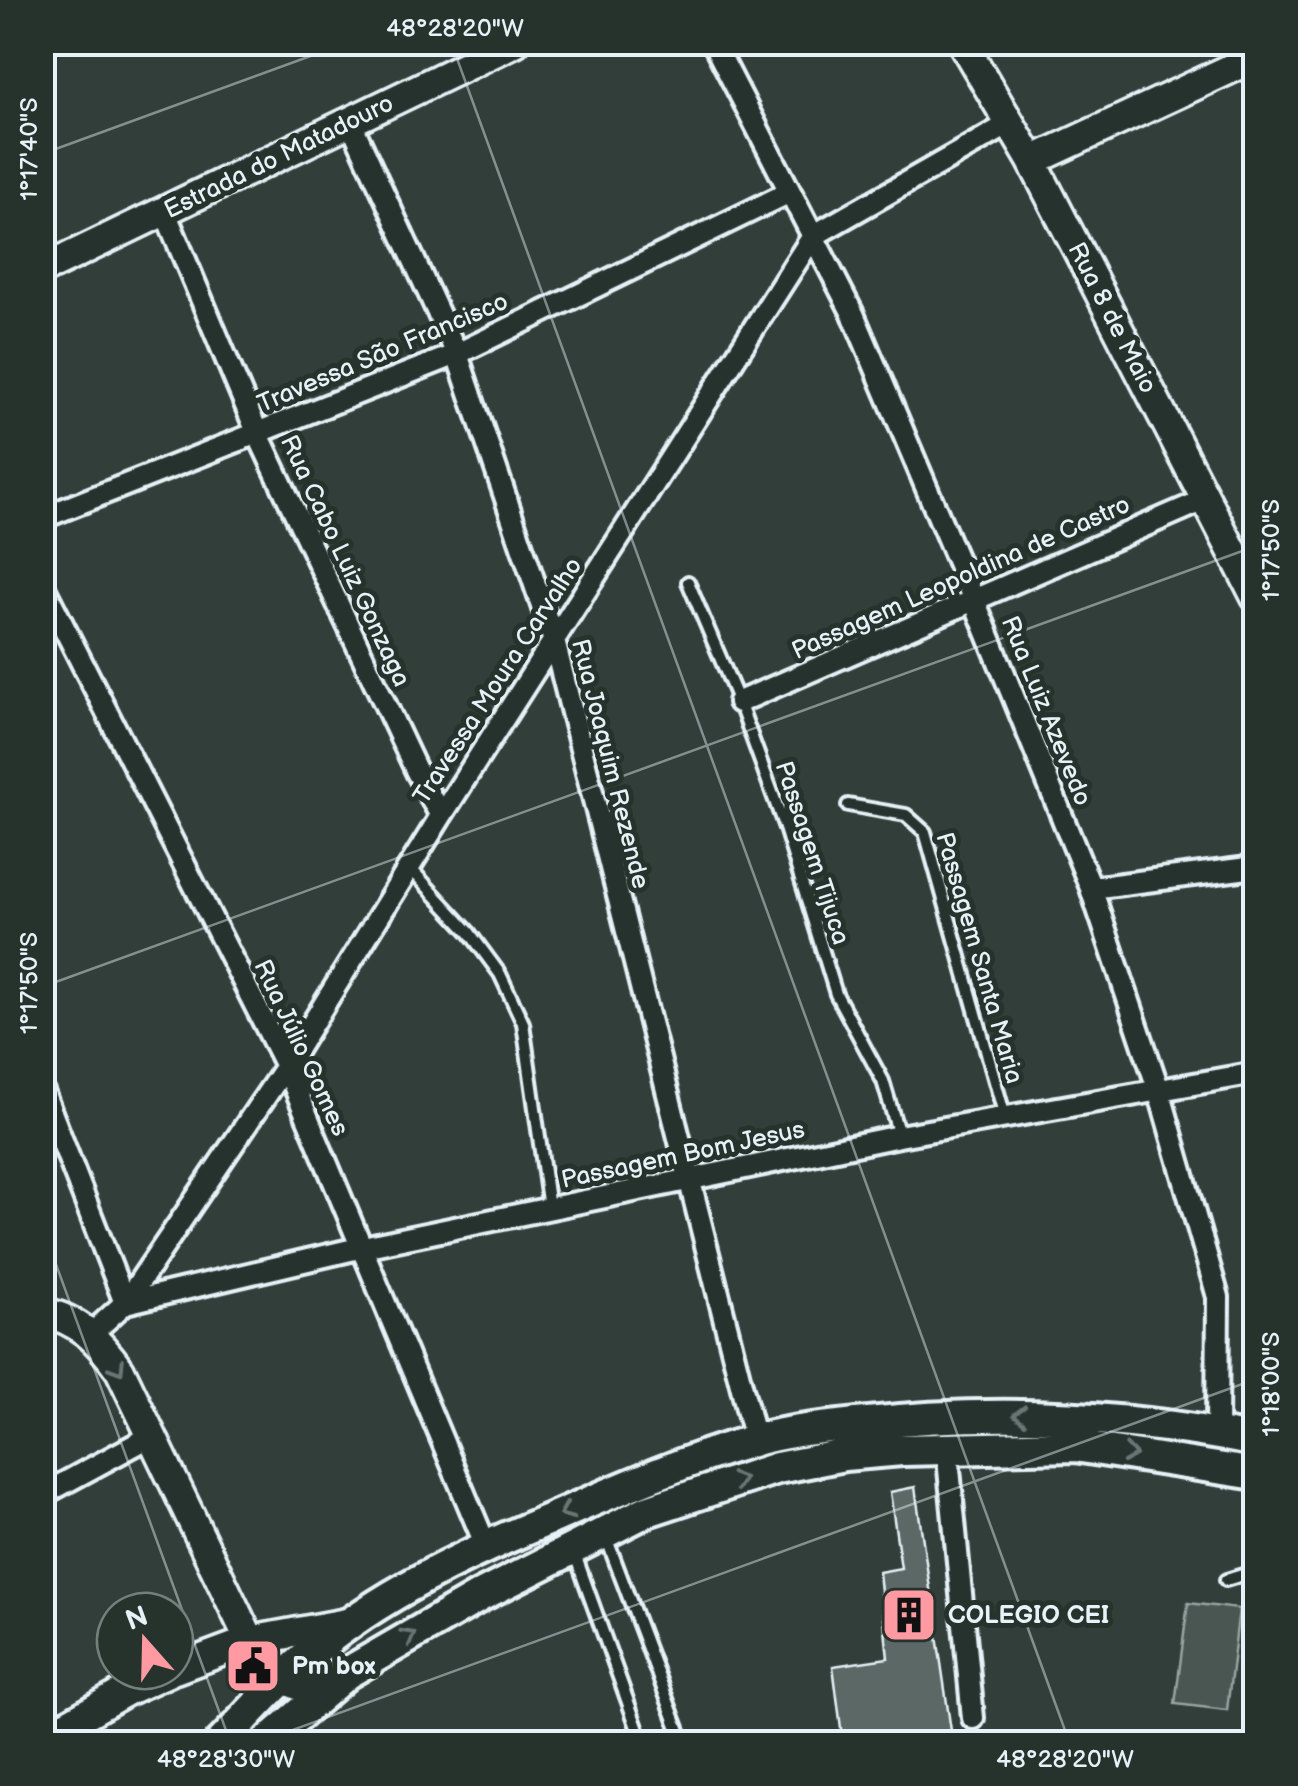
<svg xmlns="http://www.w3.org/2000/svg" width="1298" height="1786" font-family="'Balsamiq Sans',sans-serif">
	<style>
		.green { fill: #495651; stroke: #98a4a4; stroke-width: 2.5 }
		.building { fill: #5c6865; stroke: #e8f1f8; stroke-width: 2.5 }
		.lines { fill: none; stroke-linecap: round; stroke-linejoin: round }
		.lane-casing { stroke: #e8f1f8; stroke-width: 18 }
		.street-casing { stroke: #e8f1f8; stroke-width: 28 }
		.secondary-casing { stroke: #e8f1f8; stroke-width: 35 }
		.primary-casing { stroke: #e8f1f8; stroke-width: 38 }
		.lane { stroke: #26332d; stroke-width: 10 }
		.street { stroke: #26332d; stroke-width: 20 }
		.secondary { stroke: #26332d; stroke-width: 28 }
		.primary { stroke: #26332d; stroke-width: 30 }
		.oneway { stroke: #6a7674 }
		.ticks { fill: none; stroke: #e8f1f8; stroke-width: 2.5; stroke-opacity: 0.45 }
		.labels { text-anchor: middle; dominant-baseline: central; stroke-width: 10; stroke-linejoin: round; paint-order: stroke }
		.street-label { font-size: 25px; fill: #e8f1f8; stroke: #26332d }
		.poi-label { font-size: 25px; font-weight: bold; fill: #e8f1f8; stroke: #26332d; text-anchor: start }
		.neatline { fill: none; stroke: #e8f1f8; stroke-width: 4 }
		.ticks-label { font-size: 25px; text-anchor: middle; fill: #e8f1f8 }
	</style>
	<rect width="100%" height="100%" fill="#323e39"/>
	<filter id="ink" filterUnits="userSpaceOnUse"><feTurbulence type="fractalNoise" baseFrequency=".01" numOctaves="2"/><feDisplacementMap in="SourceGraphic" scale="20" xChannelSelector="R" yChannelSelector="G"/><feConvolveMatrix kernelMatrix="1 2 1 2 8 2 1 2 1" color-interpolation-filters="sRGB"/></filter>
	<g filter="url(#ink)">
		<!-- green -->
		<path class="green" d="M 1188,1603 L 1239,1609 L 1227,1710 L 1175,1704 Z"/>
		<!-- building -->
		<path class="building" d="M 915,1487 L 953,1744 L 843,1744 L 833,1666 L 888,1658 L 879,1572 L 901,1568 L 890,1492 Z"/>
		<g class="lines">
			<!-- lane casing -->
			<g class="lane-casing">
				<path id="lane" d="M 688,582 L 739,702 L 785,828 L 836,994 L 883,1081 L 899,1135
					M 848,805 L 906,815 L 925,832 L 1005,1117
					M 411,869 L 469,932 L 500,974 L 523,1023 L 549,1208
					M 606,1537 L 684,1744
					M 574,1552 L 643,1744
					M 1226,1580 L 1249,1573 L 1256,1566"/>
			</g>
			<!-- street casing -->
			<g class="street-casing">
				<path id="street" d="M 713,42 L 853,314 L 974,600 L 1091,888 L 1159,1091 L 1218,1297 L 1217,1433
					M 351,123 L 457,354 L 554,641 L 755,1440
					M 165,212 L 257,432 L 417,772 L 441,816
					M 42,518 L 457,354 L 790,192
					M 42,584 L 286,1066 L 486,1546
					M 739,702 L 1204,500
					M 1091,888 L 1256,867
					M 42,1089 L 125,1303
					M 125,1303 L 363,1247 L 899,1136 L 1256,1073
					M 91,1334 L 125,1303 L 286,1066 L 441,816 L 813,236 L 1009,124
					M 947,1448 L 973,1718
					M 42,1495 L 153,1435"/>
			</g>
			<!-- secondary casing -->
			<g class="secondary-casing">
				<path id="secondary" d="M 962,42 L 1032,161 L 1256,597
					M 1032,161 L 1256,57
					M 42,270 L 515,42
					M 42,1312 C 79,1319 99,1341 120,1370 L 250,1641 L 284,1679 L 300,1686 L 326,1687
					M 175,1669 L 250,1641 L 352,1622
					M 42,1739 L 126,1691 L 170,1671"/>
			</g>
			<!-- primary casing -->
			<g class="primary-casing">
				<path id="primary" d="M 220,1744 C 250,1713 278,1680 311,1653 C 380,1595 466,1554 548,1520 C 615,1491 682,1461 752,1441 C 785,1431 823,1428 857,1424 C 991,1409 1123,1414 1256,1441
					M 265,1744 L 347,1673 L 480,1596 L 647,1511 L 777,1468 L 844,1455 L 902,1450 L 1075,1446 L 1256,1474"/>
			</g>
			<!-- lane -->
			<use href="#lane" class="lane"/>
			<!-- street -->
			<use href="#street" class="street"/>
			<!-- secondary -->
			<use href="#secondary" class="secondary"/>
			<!-- primary -->
			<use href="#primary" class="primary"/>
		</g>
		<!-- one-way arrows -->
		<defs><path id="oneway-chevron" d="M-2-3.5L2.5 0L-2 3.5" fill="none" stroke-width="1.6" stroke-linecap="round" stroke-linejoin="round" transform="scale(2.5)"/></defs>
		<g class="oneway">
			<use href="#oneway-chevron" transform="translate(118 1368) rotate(58)"/>
			<use href="#oneway-chevron" transform="translate(1020 1415) rotate(-179)"/>
			<use href="#oneway-chevron" transform="translate(1130 1454) rotate(8)"/>
			<use href="#oneway-chevron" transform="translate(739 1480) rotate(-18)"/>
			<use href="#oneway-chevron" transform="translate(566 1512) rotate(157)"/>
			<use href="#oneway-chevron" transform="translate(409 1636) rotate(-29)"/>
		</g>
	</g>
	<!-- ticks -->
	<path class="ticks" d="M 451,42 L 1070,1744M 42,154 L 349,42M 42,987 L 1256,546M 42,1226 L 231,1744M 254,1744 L 1256,1379"/>
	<!-- icons -->
	<defs>
		<g id="building-square" transform="scale(2.875)"><rect x="-9" y="-9" width="18" height="18" rx="4" fill="#ff9aa2" stroke="#26332d"/><path d="M-4-6H4V6H1V3H-1V6H-4ZM-2.5-4.3h1.7v1.8h-1.7ZM.8-4.3h1.7v1.8H.8ZM-2.5-1h1.7V.8h-1.7ZM.8-1h1.7V.8H.8Z" fill="#111"/></g>
		<g id="civic-square" transform="scale(2.875)"><rect x="-9" y="-9" width="18" height="18" rx="4" fill="#ff9aa2" stroke="#26332d"/><path d="M-.6-6.5H3V-4.5H.6V-3L4-1V1h2V6H-6V1h2V-1L-.6-3ZM-1.2 2.5V6h2.4V2.5Z" fill="#111"/></g>
	</defs>
	<g fill-rule="evenodd">
		<use href="#building-square" x="909" y="1615"/>
		<use href="#civic-square" x="253" y="1666"/>
	</g>
	<g class="labels">
		<!-- street labels -->
		<g class="street-label">
			<text transform="translate(279 157) rotate(-26)">Estrada do Matadouro</text>
			<text transform="translate(1112 318) rotate(63)">Rua 8 de Maio</text>
			<text transform="translate(383 353) rotate(-23)">Travessa São Francisco</text>
			<text transform="translate(345 561) rotate(65)">Rua Cabo Luiz Gonzaga</text>
			<text transform="translate(961 578) rotate(-24)">Passagem Leopoldina de Castro</text>
			<text transform="translate(498 681) rotate(-57)">Travessa Moura Carvalho</text>
			<text transform="translate(1046 711) rotate(68)">Rua Luiz Azevedo</text>
			<text transform="translate(610 764) rotate(76)">Rua Joaquim Rezende</text>
			<text transform="translate(812 853) rotate(72)">Passagem Tijuca</text>
			<text transform="translate(979 958) rotate(74)">Passagem Santa Maria</text>
			<text transform="translate(301 1048) rotate(65)">Rua Júlio Gomes</text>
			<text transform="translate(683 1155) rotate(-12)">Passagem Bom Jesus</text>
		</g>
		<!-- poi labels -->
		<g class="poi-label">
			<text x="948" y="1615">COLEGIO CEI</text>
			<text x="292" y="1666">Pm box</text>
		</g>
	</g>
	<!-- margin -->
	<rect width="1298" height="1786" fill="none" stroke="#26332d" stroke-width="110"/>
	<!-- north arrow -->
	<g transform="translate(145 1641) rotate(340)"><circle r="48" fill="#26332d" stroke="#747f7e" stroke-width="2.5"/>
	<path d="M0-8L18 38L0 25L-18 38Z" fill="#ff9aa2"/>
	<text y="-15" font-size="28" font-weight="bold" text-anchor="middle" fill="#e8f1f8">N</text>
	</g>
	<rect x="55" y="55" width="1188" height="1676" class="neatline"/>
	<g class="ticks-label">
		<text x="455" y="36">48°28'20"W</text>
		<text transform="translate(28 149) rotate(-90)" y="9">1°17'40"S</text>
		<text transform="translate(1270 550) rotate(-90)" y="9">1°17'50"S</text>
		<text transform="translate(28 983) rotate(-90)" y="9">1°17'50"S</text>
		<text transform="translate(1270 1384) rotate(-90)" y="9">1°18'00"S</text>
		<text x="226" y="1767">48°28'30"W</text>
		<text x="1065" y="1767">48°28'20"W</text>
	</g>
</svg>
